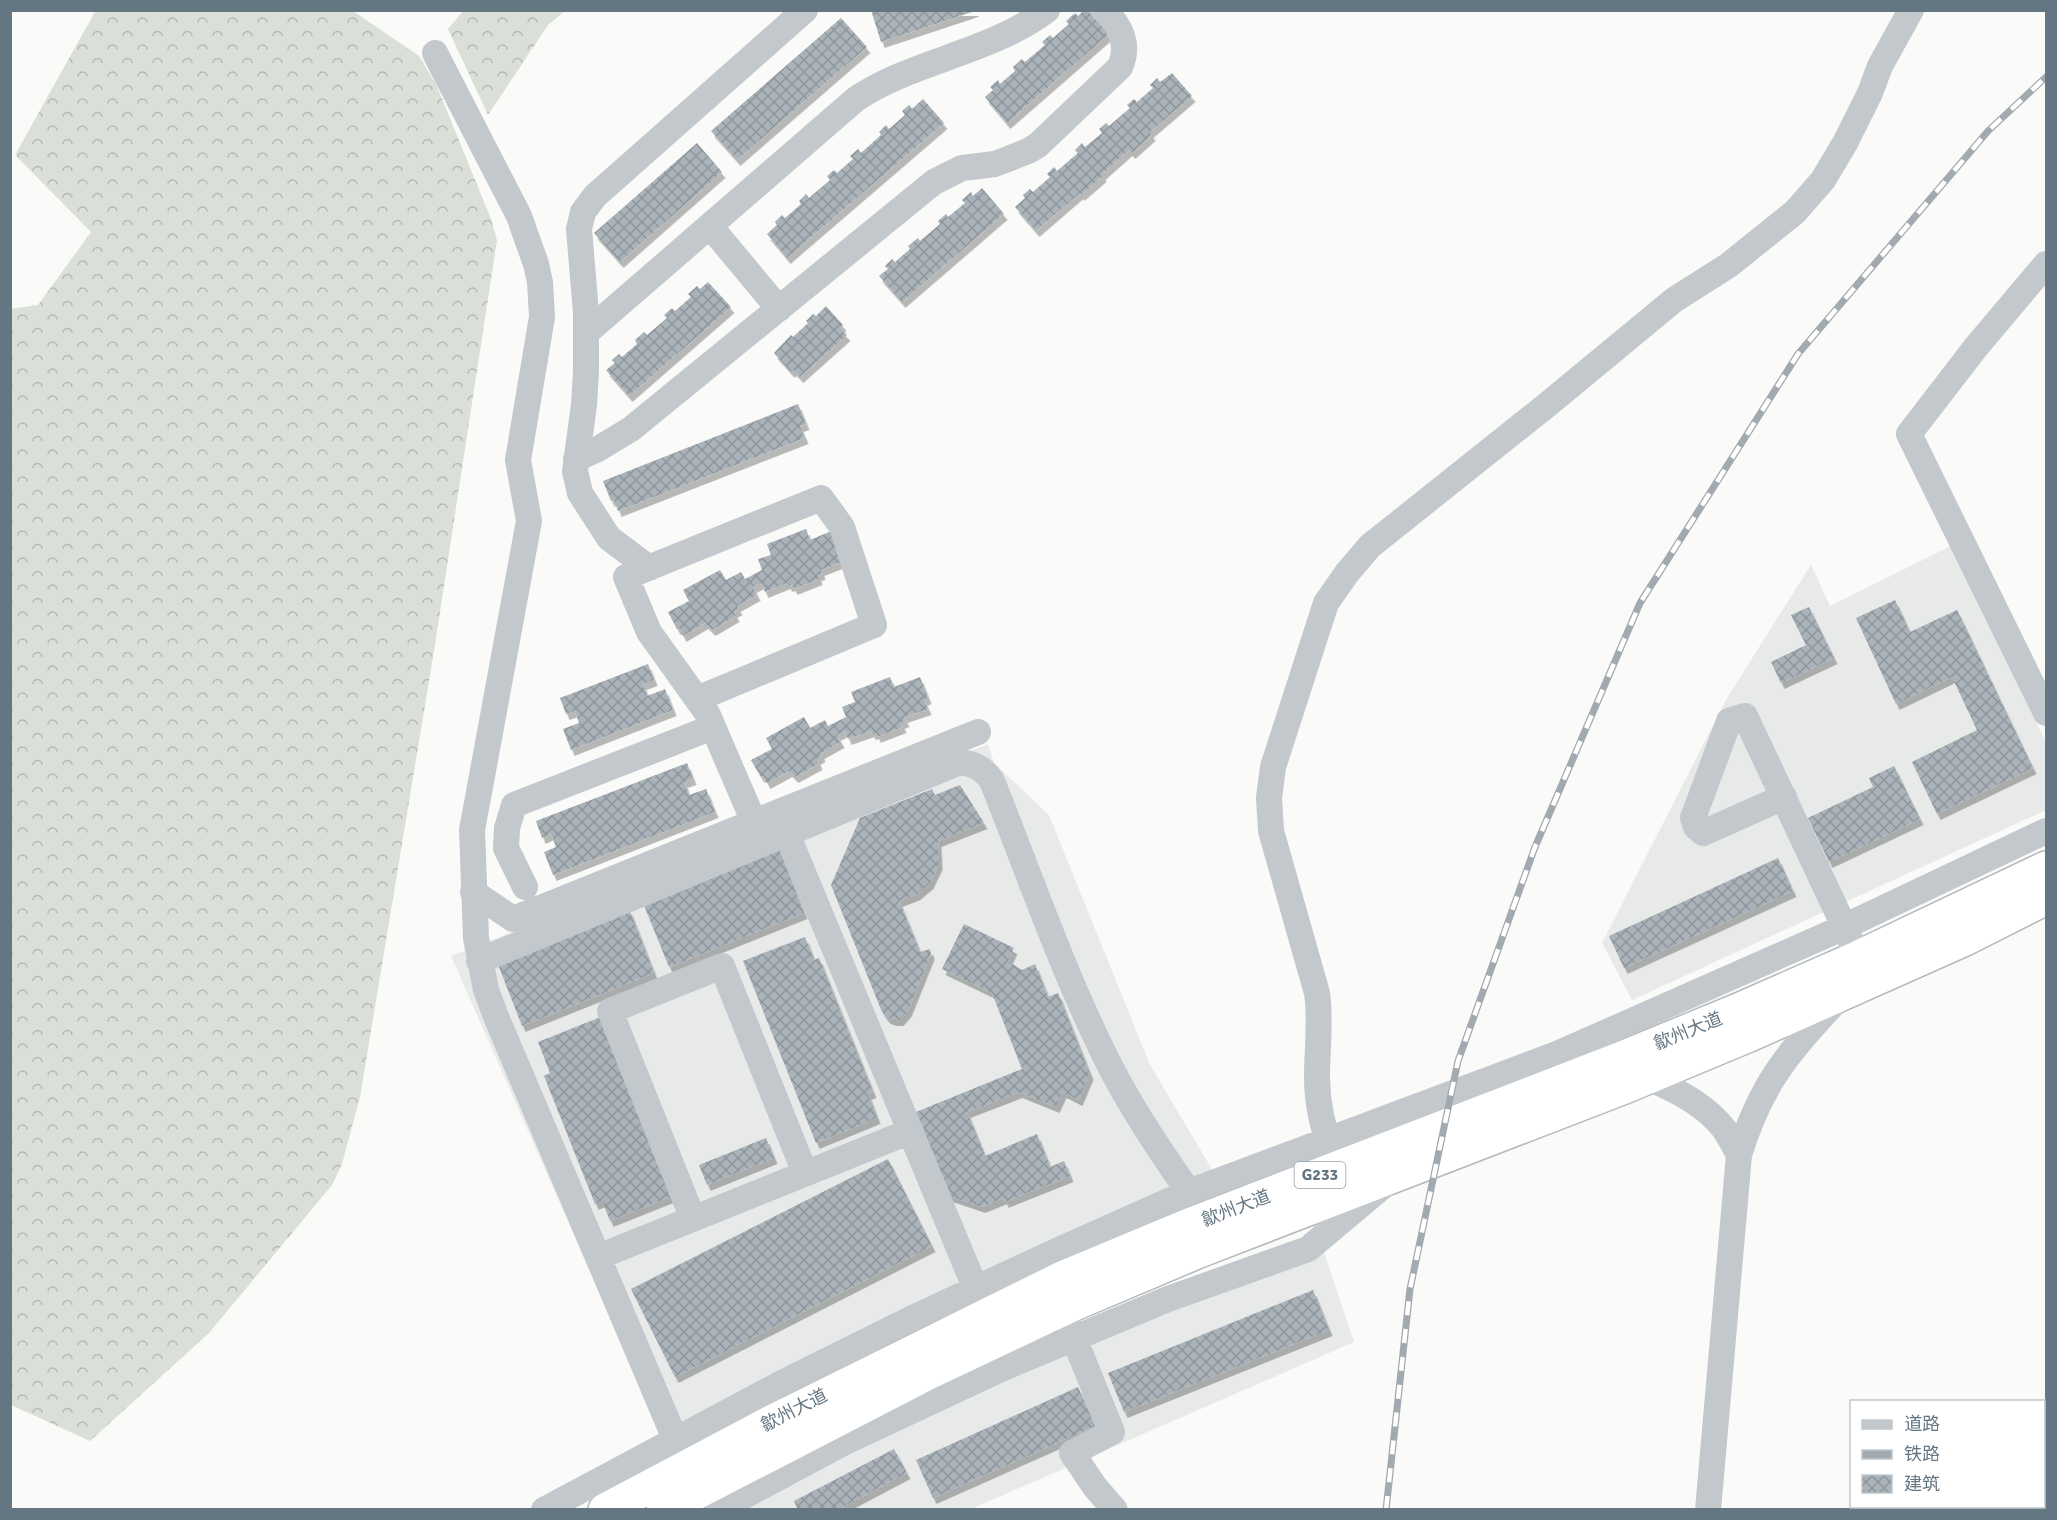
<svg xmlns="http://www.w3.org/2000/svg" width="2057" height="1520" font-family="Signika,'Noto Sans SC',sans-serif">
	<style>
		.built { fill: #e8e9e9 }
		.forest { fill: url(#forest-crowns) }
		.building { fill: url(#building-cross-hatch); filter: url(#shadow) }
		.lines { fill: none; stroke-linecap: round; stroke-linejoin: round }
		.highway-casing { stroke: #b4b9bd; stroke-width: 36 }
		.minor { stroke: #c3c8cc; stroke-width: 26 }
		.highway { stroke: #fff; stroke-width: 33 }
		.rail-casing { stroke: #a2aab0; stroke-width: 7 }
		.rail { stroke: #fff; stroke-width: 4.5; stroke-dasharray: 14; stroke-linecap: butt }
		.labels { text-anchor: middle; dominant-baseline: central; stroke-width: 6; stroke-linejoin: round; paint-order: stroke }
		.shield { fill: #fff; stroke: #939fa8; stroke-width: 1.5 }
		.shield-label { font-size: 16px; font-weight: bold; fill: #657683 }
		.street-label { font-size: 18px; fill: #657683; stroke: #fff }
	</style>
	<defs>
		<pattern id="forest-crowns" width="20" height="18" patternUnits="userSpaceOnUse" patternTransform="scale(1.5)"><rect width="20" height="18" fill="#dadfd7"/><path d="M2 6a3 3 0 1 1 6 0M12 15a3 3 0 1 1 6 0" fill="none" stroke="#b4b9b4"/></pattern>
		<pattern id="building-cross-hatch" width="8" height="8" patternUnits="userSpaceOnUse" patternTransform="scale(1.5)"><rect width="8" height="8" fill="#aab3b9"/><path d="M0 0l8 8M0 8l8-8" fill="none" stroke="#8e969c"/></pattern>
		<filter id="shadow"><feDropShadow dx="3.5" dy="6" stdDeviation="0" flood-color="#0004"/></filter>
	</defs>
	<rect width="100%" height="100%" fill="#fafaf8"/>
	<!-- built -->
	<path class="built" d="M 1953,545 L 2046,743 L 2046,810 L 1632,1000 L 1602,943 L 1727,698 L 1811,565 L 1830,606 Z
		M 988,744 L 994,763 L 1049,815 L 1150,1065 L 1213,1171 L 661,1433 L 451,956 Z
		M 1322,1246 L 1354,1342 L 971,1509 L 734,1510 L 893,1429 Z"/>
	<!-- forest -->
	<path class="forest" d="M 96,10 L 353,11 L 419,56 L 436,84 L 491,219 L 497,240 L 434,651 L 360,1097 L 342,1164 L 332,1185 L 209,1333 L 90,1441 L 11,1405 L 10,309 L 38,305 L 91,232 L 15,155 Z
		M 464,10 L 565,11 L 548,25 L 488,115 L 448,29 Z"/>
	<!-- building -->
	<path class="building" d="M 871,10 L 975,10 L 975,11 L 881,42 Z
		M 1084,10 L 1088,10 L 1109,34 L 1007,123 L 985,97 L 993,90 L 990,87 L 998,80 L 1000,84 L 1015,71 L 1013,67 L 1022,59 L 1025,62 L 1045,45 L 1042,42 L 1050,35 L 1053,38 L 1069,24 L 1066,21 L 1075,13 L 1078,16 Z
		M 841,18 L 867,47 L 737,160 L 711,131 Z
		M 1172,73 L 1192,96 L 1150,132 L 1152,135 L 1132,153 L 1129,150 L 1102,174 L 1103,176 L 1081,195 L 1080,193 L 1036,231 L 1015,207 L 1025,198 L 1023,195 L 1030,189 L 1033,192 L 1050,177 L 1047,174 L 1054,167 L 1057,171 L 1078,153 L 1075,150 L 1082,143 L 1085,147 L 1102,133 L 1099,129 L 1106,123 L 1109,126 L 1130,108 L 1127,105 L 1134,99 L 1137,102 L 1153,88 L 1150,85 L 1157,78 L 1160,82 Z
		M 923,99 L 944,123 L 787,258 L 767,234 L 777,225 L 775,222 L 782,215 L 785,218 L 801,204 L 799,201 L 806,194 L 809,198 L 830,180 L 827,176 L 834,170 L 837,173 L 853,159 L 850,156 L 858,149 L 861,153 L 881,135 L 879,132 L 886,125 L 889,129 L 905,115 L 902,111 L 909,105 L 912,109 Z
		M 697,143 L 722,172 L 620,262 L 594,233 Z
		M 982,188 L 1004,214 L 902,302 L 879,276 L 888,269 L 885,266 L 892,259 L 895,262 L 910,249 L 908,246 L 918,238 L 920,241 L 940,224 L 938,221 L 946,214 L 948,217 L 965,203 L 962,200 L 971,192 L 973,196 Z
		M 708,282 L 731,307 L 629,396 L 606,370 L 615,363 L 612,360 L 619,354 L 622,357 L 637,344 L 635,340 L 644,332 L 647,335 L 667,318 L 664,315 L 672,308 L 675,311 L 691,297 L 688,294 L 697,286 L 700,289 Z
		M 826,306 L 843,325 L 840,328 L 847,335 L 800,377 L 793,370 L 791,372 L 774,353 L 791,335 L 793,337 L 808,323 L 806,321 L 813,314 L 816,316 Z
		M 798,404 L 806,424 L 800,426 L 805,438 L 618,511 L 614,500 L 611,501 L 603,481 Z
		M 806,529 L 810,540 L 836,529 L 844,561 L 821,570 L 822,574 L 818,575 L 819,579 L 794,589 L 792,585 L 789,586 L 787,583 L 765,592 L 761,583 L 753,587 L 757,595 L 737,606 L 739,609 L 734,612 L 736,616 L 712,630 L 705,623 L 683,636 L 679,628 L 677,629 L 668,612 L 689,601 L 683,590 L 720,570 L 726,580 L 741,572 L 745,579 L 762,570 L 758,559 L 771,555 L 767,544 Z
		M 1895,600 L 1910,632 L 1957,610 L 2033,768 L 1937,814 L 1912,762 L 1977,730 L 1952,677 L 1896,704 L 1856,618 Z
		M 1809,607 L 1834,658 L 1781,683 L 1771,662 L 1806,645 L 1791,615 Z
		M 648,664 L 654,680 L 643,684 L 647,696 L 665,689 L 673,710 L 571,750 L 563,729 L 579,723 L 575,711 L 566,714 L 560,698 Z
		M 890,677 L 894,687 L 920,677 L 928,698 L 924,700 L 928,709 L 904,717 L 906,721 L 901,723 L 903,727 L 877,737 L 876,733 L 872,734 L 871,731 L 848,739 L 845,731 L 837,735 L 841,742 L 821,753 L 822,756 L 817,759 L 819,764 L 795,777 L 789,771 L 767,783 L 763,776 L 761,777 L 751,760 L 772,749 L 766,738 L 804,717 L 810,728 L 825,720 L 828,726 L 846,717 L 842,707 L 855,702 L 851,692 Z
		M 687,763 L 693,779 L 684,782 L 689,795 L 706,789 L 715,812 L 553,875 L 544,852 L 556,847 L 551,834 L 542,838 L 536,821 Z
		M 1894,766 L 1920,819 L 1829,862 L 1808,818 L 1873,787 L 1869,778 Z
		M 960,785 L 984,823 L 938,841 L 939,864 L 930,883 L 917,894 L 899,901 L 920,952 L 930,949 L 931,954 L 908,1011 L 900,1020 L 893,1020 L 887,1018 L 882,1012 L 831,885 L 860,818 L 932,789 L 935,795 Z
		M 779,849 L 804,913 L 669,967 L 643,903 Z
		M 1778,858 L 1793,891 L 1624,968 L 1609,936 Z
		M 629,909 L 654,973 L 522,1026 L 497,962 Z
		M 964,924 L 1014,948 L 1008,961 L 1022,970 L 1035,964 L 1048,997 L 1058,993 L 1090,1074 L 1079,1100 L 1063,1092 L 1056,1107 L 1019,1092 L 967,1112 L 985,1156 L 1037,1134 L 1050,1167 L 1064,1161 L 1070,1176 L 1005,1202 L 1004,1198 L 982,1207 L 949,1196 L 916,1112 L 1022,1069 L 992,993 L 942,969 Z
		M 805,937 L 814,960 L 819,958 L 873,1092 L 868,1094 L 877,1118 L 816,1143 L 743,961 Z
		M 603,1016 L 675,1195 L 610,1221 L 602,1201 L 595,1204 L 544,1076 L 550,1073 L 538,1042 Z
		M 766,1138 L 774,1158 L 707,1185 L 699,1165 Z
		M 888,1159 L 932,1246 L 675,1377 L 631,1289 Z
		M 1313,1290 L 1329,1330 L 1124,1412 L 1108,1373 Z
		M 1078,1387 L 1095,1426 L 933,1498 L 916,1460 Z
		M 894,1449 L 907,1473 L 837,1510 L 798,1510 L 794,1501 Z"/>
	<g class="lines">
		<!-- highway casing -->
		<g class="highway-casing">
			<path id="highway" d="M 605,1510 L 771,1422 L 1062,1278 L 1189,1225 L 1617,1060 L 1736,1011 L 1859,957 L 2046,868
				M 663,1510 L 928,1373 L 1074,1304 L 1199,1251 L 1627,1086 L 1747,1036 L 1965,939 L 2046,898"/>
		</g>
		<!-- minor -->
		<path class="minor" d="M 435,53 L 519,216 L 536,264 L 540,282 L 542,317 L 518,460 L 529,521 L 472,830 L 476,938 L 486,990 L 497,1019 L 681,1453
			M 710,226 L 779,309
			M 2046,264 L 1976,347 L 1909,434 L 2046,713
			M 586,333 L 856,99 C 914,60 988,54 1047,10
			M 576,459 L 598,449 L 631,429 L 934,182 L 962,168 L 995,164 L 1028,151 L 1038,145 L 1120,67 C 1130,45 1121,26 1104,10
			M 649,568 L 609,538 L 580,493 L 575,471 L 584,405 L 586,371 L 586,313 L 579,229 L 583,212 L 595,196 L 805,10
			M 697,699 L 874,625 L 842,527 L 821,498 L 626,577 L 649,632 L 707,713 L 754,822
			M 1784,797 L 1703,833 L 1696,827 L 1693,818 L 1729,721 L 1745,716 L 1851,941
			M 787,834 L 982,1304
			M 525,887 L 506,848 L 507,828 L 514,805 L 713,727
			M 473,892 L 513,919 L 978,732
			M 479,961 L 960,762 C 975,764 984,769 992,781 C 1028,871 1060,964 1103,1052 C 1127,1102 1157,1147 1189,1192
			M 1647,1078 C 1675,1089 1706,1105 1725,1130 C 1730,1138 1735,1147 1739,1155
			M 1333,1154 C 1323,1130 1317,1103 1317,1077 C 1317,1048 1321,1021 1317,993 L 1271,831 L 1269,798 L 1273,767 L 1326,603 L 1347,573 L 1370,546 L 1547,405 L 1674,300 L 1729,265 L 1795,212 L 1823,180 L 1845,143 L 1870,93 L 1880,66 L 1911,10
			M 693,1219 L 610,1011 L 722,966 L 805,1173
			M 598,1257 L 911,1131
			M 1067,1321 L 1112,1432 L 1072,1453 L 1095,1487 L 1115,1510
			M 544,1510 L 782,1383 L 917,1316 L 1052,1253 L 1189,1192 L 1557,1054 L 1831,933 L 2046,831
			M 718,1510 L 843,1443 L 1001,1369 L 1168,1299 L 1308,1249 L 1383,1186
			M 1708,1510 L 1739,1155 C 1761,1083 1788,1053 1838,999"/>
		<!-- highway -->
		<use href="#highway" class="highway"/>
		<!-- rail casing -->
		<g class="rail-casing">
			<path id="rail" d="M 1386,1510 L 1410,1289 L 1458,1061 L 1535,847 L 1640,603 L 1798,354 L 1988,131 L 2046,77"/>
		</g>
		<!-- rail -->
		<use href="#rail" class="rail"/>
	</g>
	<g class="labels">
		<!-- shield labels -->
		<rect class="shield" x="1294.5" y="1162" width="51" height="26" rx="4.5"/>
		<g class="shield-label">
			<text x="1320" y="1175">G233</text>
		</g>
		<!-- street labels -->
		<g class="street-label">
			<text transform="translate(1688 1031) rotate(-22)">歙州大道</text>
			<text transform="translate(1236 1208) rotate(-21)">歙州大道</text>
			<text transform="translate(794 1410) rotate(-27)">歙州大道</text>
		</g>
	</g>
	<!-- border -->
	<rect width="2057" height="1520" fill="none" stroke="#657683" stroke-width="24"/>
	<!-- legend -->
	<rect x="1850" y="1400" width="195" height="108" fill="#ffffff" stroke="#c1c8cd" stroke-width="1.5"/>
	<rect x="1862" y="1420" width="30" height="9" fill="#c3c8cc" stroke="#c1c8cd" stroke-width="1.5"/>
	<text x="1904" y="1430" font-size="18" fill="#657683">道路</text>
	<rect x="1862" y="1450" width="30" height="9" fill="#a2aab0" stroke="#c1c8cd" stroke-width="1.5"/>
	<text x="1904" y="1460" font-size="18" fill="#657683">铁路</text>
	<rect x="1862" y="1475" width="30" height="18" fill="url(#building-cross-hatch)" stroke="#c1c8cd" stroke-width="1.5"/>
	<text x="1904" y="1490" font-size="18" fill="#657683">建筑</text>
</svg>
